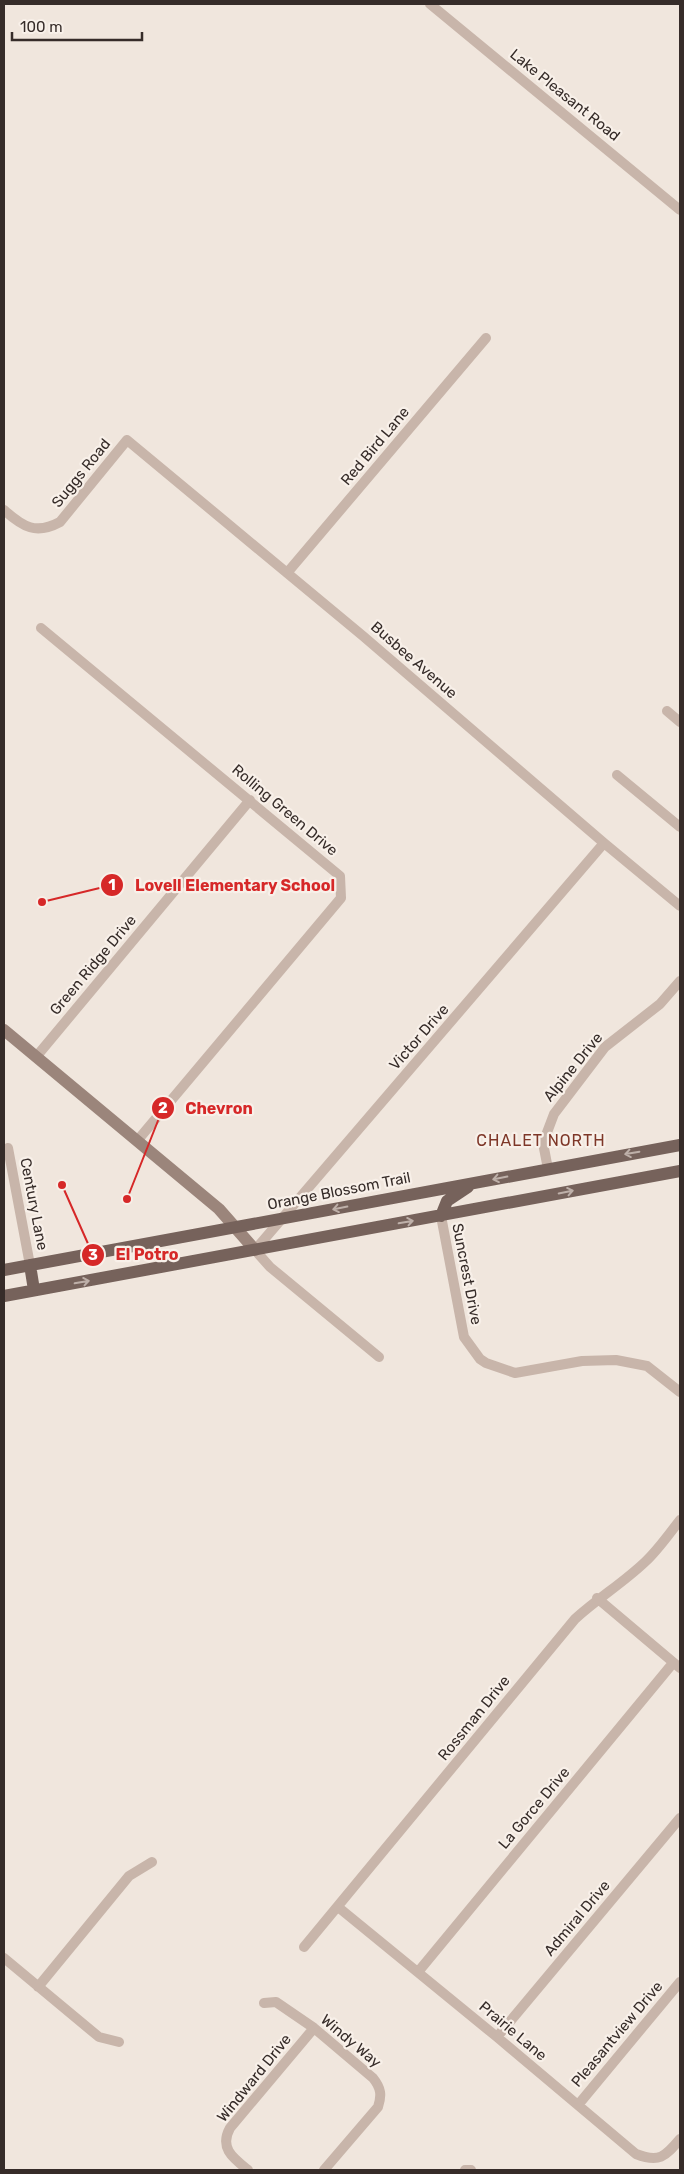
<svg xmlns="http://www.w3.org/2000/svg" width="684" height="2174" font-family="Rubik,sans-serif">
	<style>
		.lines { fill: none; stroke-linecap: round; stroke-linejoin: round }
		.street { stroke: #c8b5aa; stroke-width: 10 }
		.secondary { stroke: #9b857b; stroke-width: 12 }
		.primary { stroke: #76625b; stroke-width: 12 }
		.oneway { stroke: #beb0a9 }
		.labels { text-anchor: middle; dominant-baseline: central; stroke-width: 4.5; stroke-linejoin: round; paint-order: stroke }
		.street-label { font-size: 15px; fill: #362c29; stroke: #f8f0e9 }
		.neighbourhood-label { font-size: 16px; letter-spacing: 1px; fill: #7e3728; stroke: #f8f0e9 }
		.leader { fill: none; stroke: #d62828; stroke-width: 2 }
		.callout-dot { fill: #d62828; stroke: #f8f0e9; stroke-width: 2 }
		.mark-label { font-size: 15px; text-anchor: middle; font-weight: bold; fill: #fff }
		.callout-label { font-size: 16px; text-anchor: middle; font-weight: bold; fill: #d62828; stroke: #f8f0e9; stroke-width: 4.5; stroke-linejoin: round; paint-order: stroke }
	</style>
	<rect width="100%" height="100%" fill="#f0e6dd"/>
	<g class="lines">
		<!-- street -->
		<path class="street" d="M 430,4 L 680,210
			M 4,510 C 23,527 36,535 60,522 L 127,440 L 363,636 L 604,843 L 680,906
			M 287,573 L 486,338
			M 41,628 L 340,876 L 341,898 L 137,1141
			M 667,711 L 680,722
			M 617,775 L 680,827
			M 36,1057 L 250,800
			M 8,1148 L 30,1265
			M 548,1169 L 543,1143 L 554,1114 L 605,1047 L 660,1004 L 680,981
			M 441,1216 L 464,1337 L 480,1359 L 486,1363 L 515,1373 L 582,1361 L 616,1360 L 647,1366 L 680,1392
			M 379,1357 L 270,1267 L 255,1250 L 604,843
			M 597,1598 L 680,1668
			M 338,1907 L 497,2037 L 636,2154 C 659,2163 665,2157 680,2139
			M 304,1947 L 575,1619 C 598,1598 623,1583 645,1562 C 658,1550 669,1534 680,1520
			M 4,1958 L 99,2037 L 119,2042
			M 418,1972 L 673,1663
			M 38,1987 L 129,1876 L 152,1862
			M 264,2003 L 276,2002 L 314,2028 L 373,2078 C 381,2088 382,2095 378,2107 L 324,2170
			M 497,2037 L 680,1818
			M 578,2105 L 680,1982
			M 248,2170 C 233,2158 219,2148 230,2128 L 314,2028
			M 465,2170 L 471,2170"/>
		<!-- secondary -->
		<path class="secondary" d="M 4,1030 L 219,1209 L 255,1250"/>
		<!-- primary -->
		<path class="primary" d="M 441,1216 L 447,1201 L 468,1187
			M 30,1265 L 34,1290
			M 4,1270 L 680,1145
			M 4,1296 L 680,1171"/>
	</g>
	<!-- one-way arrows -->
	<defs><path id="oneway-shaft" d="M-6 0H5M1.5-3L5.5 0L1.5 3" fill="none" stroke-width="1.6" stroke-linecap="round" stroke-linejoin="round" transform="scale(1.25)"/></defs>
	<g class="oneway">
		<use href="#oneway-shaft" transform="translate(632 1153) rotate(170)"/>
		<use href="#oneway-shaft" transform="translate(500 1178) rotate(169)"/>
		<use href="#oneway-shaft" transform="translate(566 1192) rotate(-11)"/>
		<use href="#oneway-shaft" transform="translate(340 1208) rotate(169)"/>
		<use href="#oneway-shaft" transform="translate(406 1222) rotate(-10)"/>
		<use href="#oneway-shaft" transform="translate(82 1282) rotate(-10)"/>
	</g>
	<g class="labels">
		<!-- street labels -->
		<g class="street-label">
			<text transform="translate(565 95) rotate(39)">Lake Pleasant Road</text>
			<text transform="translate(375 446) rotate(-50)">Red Bird Lane</text>
			<text transform="translate(81 473) rotate(-51)">Suggs Road</text>
			<text transform="translate(414 660) rotate(41)">Busbee Avenue</text>
			<text transform="translate(285 810) rotate(40)">Rolling Green Drive</text>
			<text transform="translate(93 965) rotate(-50)">Green Ridge Drive</text>
			<text transform="translate(419 1037) rotate(-49)">Victor Drive</text>
			<text transform="translate(573 1067) rotate(-51)">Alpine Drive</text>
			<text transform="translate(339 1191) rotate(-11)">Orange Blossom Trail</text>
			<text transform="translate(34 1204) rotate(79)">Century Lane</text>
			<text transform="translate(467 1274) rotate(79)">Suncrest Drive</text>
			<text transform="translate(474 1718) rotate(-51)">Rossman Drive</text>
			<text transform="translate(534 1808) rotate(-50)">La Gorce Drive</text>
			<text transform="translate(577 1918) rotate(-50)">Admiral Drive</text>
			<text transform="translate(513 2031) rotate(40)">Prairie Lane</text>
			<text transform="translate(617 2034) rotate(-50)">Pleasantview Drive</text>
			<text transform="translate(351 2041) rotate(40)">Windy Way</text>
			<text transform="translate(254 2078) rotate(-51)">Windward Drive</text>
		</g>
		<!-- neighbourhood labels -->
		<g class="neighbourhood-label">
			<text x="541" y="1140">CHALET NORTH</text>
		</g>
	</g>
	<!-- callouts -->
	<path class="leader" d="M42 902L112 885M127 1199L163 1108M62 1185L93 1255"/>
	<g class="callout-dot">
		<circle cx="42" cy="902" r="5"/>
		<circle cx="127" cy="1199" r="5"/>
		<circle cx="62" cy="1185" r="5"/>
		<circle cx="112" cy="885" r="12"/>
		<circle cx="163" cy="1108" r="12"/>
		<circle cx="93" cy="1255" r="12"/>
	</g>
	<g class="mark-label">
		<text x="112" y="890">1</text>
		<text x="163" y="1113">2</text>
		<text x="93" y="1260">3</text>
	</g>
	<g class="callout-label">
		<text x="235" y="891">Lovell Elementary School</text>
		<text x="219" y="1114">Chevron</text>
		<text x="147" y="1260">El Potro</text>
	</g>
	<!-- border -->
	<rect width="684" height="2174" fill="none" stroke="#362c29" stroke-width="10"/>
	<!-- scale -->
	<path d="M12 32v8h130v-8" fill="none" stroke="#362c29" stroke-width="2.5"/>
	<text x="20" y="32" font-size="15" fill="#362c29" stroke="#f8f0e9" stroke-width="4" paint-order="stroke">100 m</text>
</svg>
